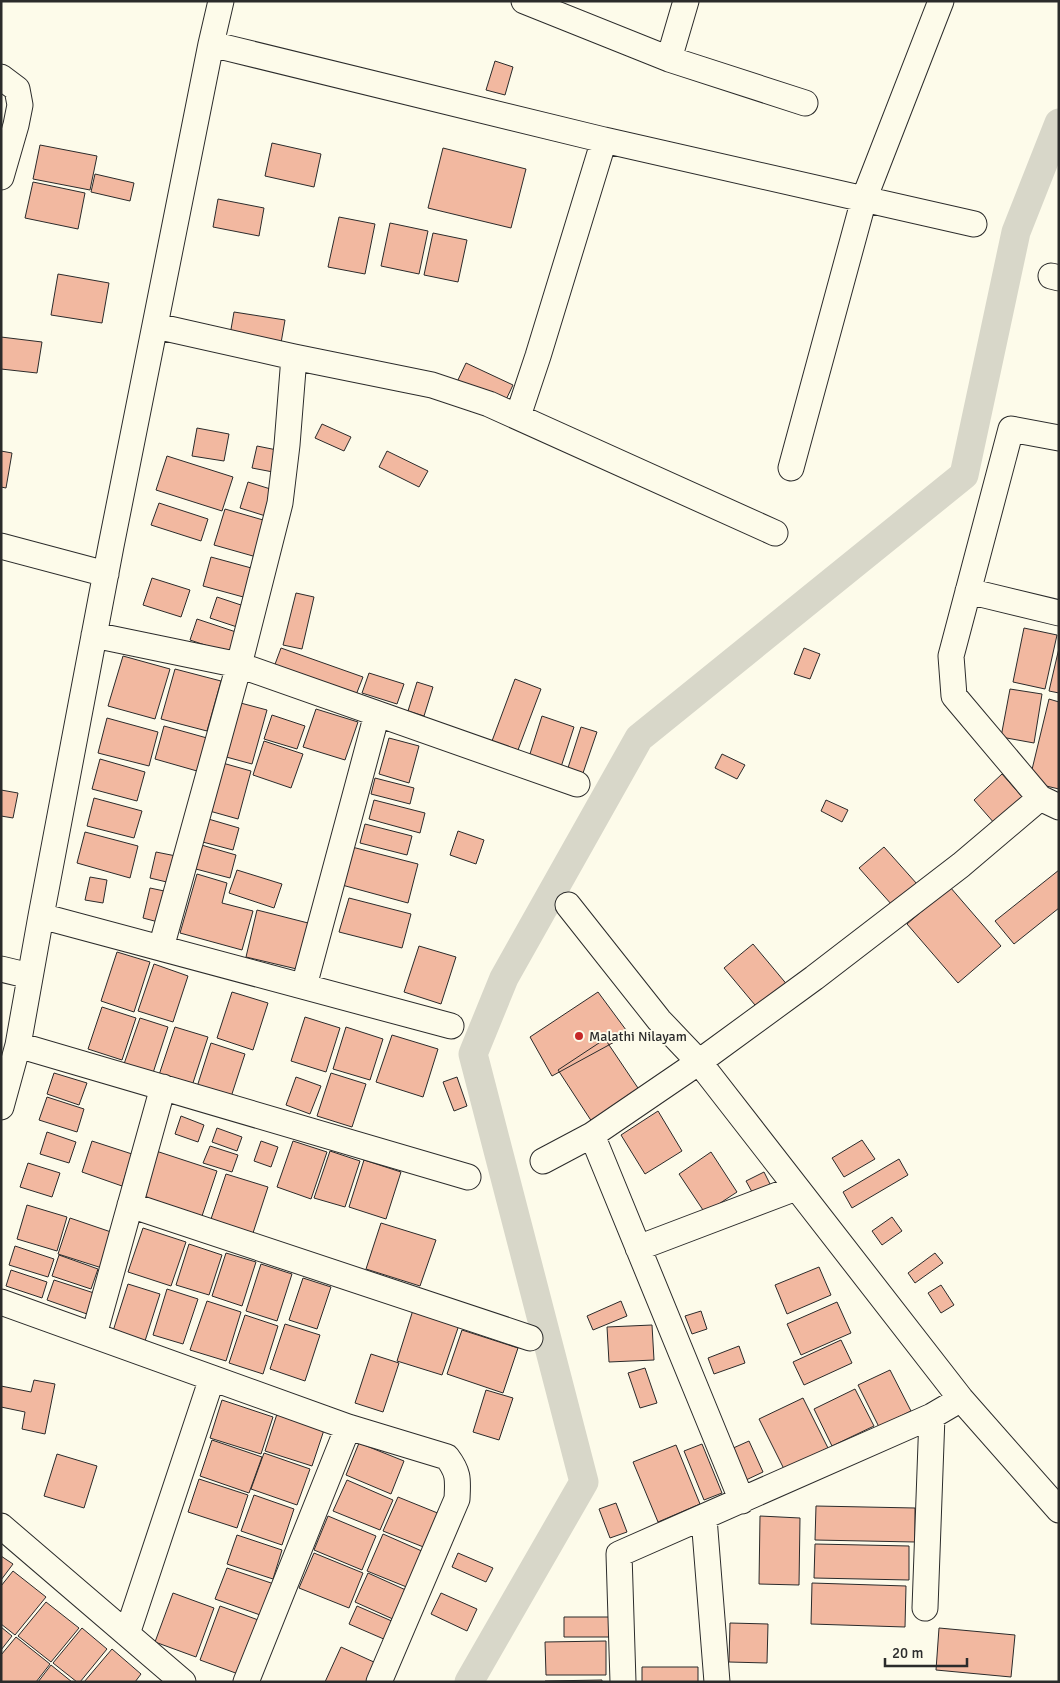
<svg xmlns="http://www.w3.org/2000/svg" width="1060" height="1683" font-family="Signika,sans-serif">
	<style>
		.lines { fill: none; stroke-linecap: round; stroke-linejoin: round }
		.canal { stroke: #d8d7c9; stroke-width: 29 }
		.building { fill: #f2b8a0; stroke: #2b2b2b }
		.street-casing { stroke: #2b2b2b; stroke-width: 27 }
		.street { stroke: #fdfbea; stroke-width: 25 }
		.poi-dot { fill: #c62828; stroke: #fdfbea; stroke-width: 2 }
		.labels { text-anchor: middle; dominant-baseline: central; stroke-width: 4; stroke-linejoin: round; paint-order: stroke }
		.poi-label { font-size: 14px; fill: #2b2b2b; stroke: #fdfbea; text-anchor: start }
	</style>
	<rect width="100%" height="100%" fill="#fdfbea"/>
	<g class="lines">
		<!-- canal -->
		<path class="canal" d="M 469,1682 L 584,1482 L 473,1054 L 504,978 L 639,738 L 964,475 L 1016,232 L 1059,123"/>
	</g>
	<!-- building -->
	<path class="building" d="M 495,61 L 513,67 L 505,95 L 486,90 Z
		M 272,143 L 321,154 L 314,187 L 265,176 Z
		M 40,145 L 97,156 L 90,190 L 33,179 Z
		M 443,148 L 526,169 L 511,228 L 428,208 Z
		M 95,174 L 134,183 L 130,201 L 91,192 Z
		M 33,182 L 85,193 L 78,229 L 25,218 Z
		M 218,199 L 264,208 L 259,236 L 213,227 Z
		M 339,217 L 375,224 L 365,274 L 328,267 Z
		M 390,223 L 428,231 L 419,274 L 381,266 Z
		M 433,233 L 467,240 L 458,282 L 424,275 Z
		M 58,274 L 109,283 L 102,323 L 51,315 Z
		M 234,312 L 285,320 L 281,343 L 230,335 Z
		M 1,337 L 42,342 L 37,373 L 1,369 Z
		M 466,363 L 513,385 L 504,404 L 457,382 Z
		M 322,424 L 351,437 L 344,451 L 315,438 Z
		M 197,428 L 229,434 L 224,461 L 192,456 Z
		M 257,446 L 277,450 L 273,472 L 252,468 Z
		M 1,451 L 12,453 L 6,488 L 1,487 Z
		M 387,451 L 428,471 L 419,487 L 379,467 Z
		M 167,456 L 233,477 L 222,511 L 156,490 Z
		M 248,482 L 280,492 L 272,518 L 240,508 Z
		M 159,503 L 208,519 L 201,541 L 151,525 Z
		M 225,509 L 270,522 L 260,558 L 214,545 Z
		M 211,557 L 255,569 L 247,598 L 203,586 Z
		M 152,578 L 190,590 L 181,617 L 143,605 Z
		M 296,593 L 314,597 L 302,649 L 283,645 Z
		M 217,597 L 250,608 L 243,629 L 210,618 Z
		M 197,619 L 242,634 L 235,655 L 190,640 Z
		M 1024,628 L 1057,635 L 1045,689 L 1013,682 Z
		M 281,648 L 363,677 L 356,695 L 274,667 Z
		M 804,648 L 820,654 L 810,679 L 794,674 Z
		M 1059,648 L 1059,693 L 1049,691 Z
		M 123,656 L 170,669 L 155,719 L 108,706 Z
		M 175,669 L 221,681 L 207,731 L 161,719 Z
		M 369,673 L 404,684 L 397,704 L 362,693 Z
		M 515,679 L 541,689 L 518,750 L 492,741 Z
		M 417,682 L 433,687 L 424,716 L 408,711 Z
		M 1010,689 L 1042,694 L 1034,743 L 1001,737 Z
		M 1049,699 L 1059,702 L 1059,789 L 1029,782 Z
		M 233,701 L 267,710 L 252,764 L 219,755 Z
		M 316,709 L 358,722 L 345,760 L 303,747 Z
		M 272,715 L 305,726 L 297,749 L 264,739 Z
		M 542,716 L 574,727 L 561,767 L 529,757 Z
		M 107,718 L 158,732 L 149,766 L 98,753 Z
		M 164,726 L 207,738 L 197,771 L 155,759 Z
		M 581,727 L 597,732 L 582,776 L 567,771 Z
		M 389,738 L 419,746 L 409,783 L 379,774 Z
		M 264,741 L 303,754 L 291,788 L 253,775 Z
		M 722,754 L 745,765 L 737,779 L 715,768 Z
		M 100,759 L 145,772 L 137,801 L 92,789 Z
		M 219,762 L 251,771 L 238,819 L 206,810 Z
		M 1002,774 L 1024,799 L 995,824 L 974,800 Z
		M 375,778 L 414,788 L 410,804 L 371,794 Z
		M 1,790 L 18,793 L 13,818 L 1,816 Z
		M 94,798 L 142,811 L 134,838 L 87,826 Z
		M 374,800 L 425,813 L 420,833 L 369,819 Z
		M 826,800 L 848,810 L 842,822 L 821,811 Z
		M 205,818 L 239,828 L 233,850 L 199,841 Z
		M 365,824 L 412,836 L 407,855 L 360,843 Z
		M 458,831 L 484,840 L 476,864 L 450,855 Z
		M 85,832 L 138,846 L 130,878 L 77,863 Z
		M 198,844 L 236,855 L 230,878 L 192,868 Z
		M 352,847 L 418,864 L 408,903 L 342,885 Z
		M 884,847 L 917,884 L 892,905 L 859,868 Z
		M 156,852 L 181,857 L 175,884 L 150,878 Z
		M 237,870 L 282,884 L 274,908 L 229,893 Z
		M 1059,870 L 1059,908 L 1014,944 L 995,921 Z
		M 197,874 L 227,883 L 222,903 L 253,911 L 242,950 L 180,933 Z
		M 90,877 L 107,880 L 103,903 L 85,900 Z
		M 950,887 L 1001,946 L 958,983 L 907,924 Z
		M 150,888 L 169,892 L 162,923 L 143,918 Z
		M 349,898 L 411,914 L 402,948 L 339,932 Z
		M 257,910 L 312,924 L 301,970 L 246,957 Z
		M 753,944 L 789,987 L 760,1011 L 724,968 Z
		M 419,946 L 456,957 L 441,1004 L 404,992 Z
		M 117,952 L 150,962 L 134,1012 L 101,1001 Z
		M 154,964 L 188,976 L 173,1022 L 138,1011 Z
		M 232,992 L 268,1003 L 253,1050 L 217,1038 Z
		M 598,992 L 629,1034 L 552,1076 L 530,1037 Z
		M 102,1007 L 136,1018 L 122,1060 L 88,1049 Z
		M 305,1017 L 340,1028 L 326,1072 L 291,1061 Z
		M 140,1018 L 168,1027 L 153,1073 L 124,1064 Z
		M 175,1027 L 208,1037 L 191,1089 L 158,1078 Z
		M 346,1027 L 383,1039 L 370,1080 L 333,1069 Z
		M 392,1035 L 438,1049 L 423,1097 L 376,1082 Z
		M 605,1039 L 642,1094 L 594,1125 L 558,1070 Z
		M 211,1043 L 245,1054 L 230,1100 L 196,1090 Z
		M 54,1073 L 87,1083 L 79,1105 L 47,1094 Z
		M 331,1073 L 366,1084 L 352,1127 L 317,1116 Z
		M 296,1077 L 321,1086 L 310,1114 L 286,1105 Z
		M 457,1077 L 467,1106 L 454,1111 L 443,1082 Z
		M 47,1097 L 84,1109 L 77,1132 L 39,1120 Z
		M 658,1111 L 682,1151 L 645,1174 L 621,1135 Z
		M 181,1116 L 204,1125 L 198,1142 L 175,1134 Z
		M 217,1128 L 242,1137 L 237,1151 L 212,1142 Z
		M 47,1132 L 76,1142 L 69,1163 L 40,1154 Z
		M 862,1140 L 875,1159 L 844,1177 L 832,1158 Z
		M 92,1141 L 132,1154 L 122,1186 L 82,1172 Z
		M 261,1141 L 278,1147 L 271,1167 L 254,1161 Z
		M 293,1141 L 327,1152 L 311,1199 L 277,1187 Z
		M 210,1146 L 238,1155 L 232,1172 L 203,1163 Z
		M 156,1151 L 217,1171 L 202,1216 L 142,1196 Z
		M 330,1151 L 360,1161 L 345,1207 L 314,1198 Z
		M 711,1152 L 737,1192 L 705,1213 L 679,1174 Z
		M 899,1159 L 908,1175 L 852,1208 L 843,1192 Z
		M 364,1160 L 401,1172 L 386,1219 L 349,1207 Z
		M 28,1163 L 60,1173 L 52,1197 L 20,1187 Z
		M 764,1172 L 774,1192 L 757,1201 L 746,1181 Z
		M 226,1174 L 268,1187 L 253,1233 L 211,1219 Z
		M 27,1205 L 67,1217 L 57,1251 L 17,1239 Z
		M 892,1217 L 902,1231 L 882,1245 L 872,1231 Z
		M 70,1218 L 114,1233 L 102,1268 L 58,1254 Z
		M 381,1223 L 436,1240 L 420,1286 L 366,1269 Z
		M 143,1228 L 186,1242 L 171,1286 L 128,1272 Z
		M 189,1244 L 222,1255 L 209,1295 L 176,1285 Z
		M 15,1246 L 54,1259 L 48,1277 L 9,1265 Z
		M 226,1253 L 256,1262 L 242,1306 L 212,1296 Z
		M 935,1253 L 943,1263 L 915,1283 L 908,1273 Z
		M 59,1255 L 98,1269 L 91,1289 L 52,1276 Z
		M 261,1264 L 292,1274 L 277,1321 L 246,1311 Z
		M 819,1267 L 831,1295 L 787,1314 L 775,1285 Z
		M 11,1270 L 47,1282 L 42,1298 L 6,1286 Z
		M 303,1278 L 331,1287 L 317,1329 L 289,1320 Z
		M 54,1280 L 94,1293 L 87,1314 L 47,1300 Z
		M 128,1284 L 160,1294 L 145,1341 L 113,1331 Z
		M 941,1285 L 954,1305 L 941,1313 L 928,1293 Z
		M 167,1289 L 198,1299 L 183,1344 L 153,1335 Z
		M 207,1301 L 241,1312 L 226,1361 L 190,1350 Z
		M 621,1301 L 627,1316 L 593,1330 L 587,1316 Z
		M 837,1302 L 851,1333 L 801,1355 L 787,1324 Z
		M 413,1310 L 459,1325 L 442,1375 L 397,1361 Z
		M 701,1311 L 707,1329 L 692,1334 L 685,1316 Z
		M 245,1315 L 278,1326 L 263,1374 L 229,1363 Z
		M 285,1324 L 320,1335 L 305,1381 L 270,1369 Z
		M 652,1325 L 654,1360 L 609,1362 L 607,1327 Z
		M 462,1330 L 518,1348 L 503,1393 L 447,1374 Z
		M 841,1340 L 852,1363 L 804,1385 L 793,1362 Z
		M 739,1346 L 745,1363 L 714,1374 L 708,1358 Z
		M 371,1354 L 399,1363 L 383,1412 L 355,1403 Z
		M 645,1368 L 657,1403 L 640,1408 L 628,1373 Z
		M 890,1370 L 911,1411 L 879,1427 L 858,1385 Z
		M 34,1380 L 55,1384 L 45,1434 L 22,1429 L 25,1412 L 1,1407 L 1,1386 L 31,1392 Z
		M 855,1389 L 874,1426 L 832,1446 L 814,1409 Z
		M 486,1390 L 513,1398 L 499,1440 L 473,1432 Z
		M 803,1398 L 828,1448 L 784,1469 L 759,1419 Z
		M 222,1400 L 273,1417 L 261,1454 L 210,1438 Z
		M 277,1414 L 324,1430 L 312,1466 L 265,1451 Z
		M 212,1440 L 262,1457 L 249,1493 L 200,1476 Z
		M 749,1441 L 763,1472 L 746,1480 L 731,1449 Z
		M 359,1443 L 404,1461 L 391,1494 L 346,1475 Z
		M 702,1444 L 722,1493 L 704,1500 L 684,1451 Z
		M 676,1445 L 700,1504 L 658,1522 L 633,1462 Z
		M 264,1453 L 310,1469 L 297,1505 L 251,1489 Z
		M 57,1454 L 97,1466 L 84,1508 L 44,1496 Z
		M 199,1479 L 248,1495 L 237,1528 L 188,1512 Z
		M 347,1480 L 393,1500 L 380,1530 L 333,1511 Z
		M 254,1495 L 294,1509 L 282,1545 L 241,1531 Z
		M 398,1497 L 440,1514 L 426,1548 L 383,1531 Z
		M 616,1503 L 627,1532 L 610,1538 L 599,1509 Z
		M 816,1506 L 915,1508 L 915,1542 L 815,1540 Z
		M 328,1516 L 376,1536 L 362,1570 L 314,1550 Z
		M 760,1516 L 800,1518 L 799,1585 L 759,1584 Z
		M 383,1534 L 424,1552 L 409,1588 L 367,1571 Z
		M 237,1535 L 282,1550 L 273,1579 L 227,1564 Z
		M 815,1544 L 909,1546 L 909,1580 L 814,1578 Z
		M 314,1553 L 363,1573 L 349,1608 L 299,1588 Z
		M 458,1553 L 493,1568 L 486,1582 L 452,1567 Z
		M 1,1556 L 13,1564 L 1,1580 Z
		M 227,1568 L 274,1584 L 263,1616 L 215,1599 Z
		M 13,1571 L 46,1597 L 15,1635 L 1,1624 L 1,1586 Z
		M 368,1573 L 408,1591 L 395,1620 L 355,1602 Z
		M 812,1583 L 906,1586 L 905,1627 L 811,1624 Z
		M 173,1593 L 214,1608 L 196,1657 L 155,1642 Z
		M 441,1593 L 477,1609 L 467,1631 L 431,1614 Z
		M 46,1602 L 79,1628 L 51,1662 L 18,1636 Z
		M 220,1606 L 261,1621 L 241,1675 L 200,1660 Z
		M 357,1606 L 394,1622 L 386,1640 L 349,1624 Z
		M 564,1617 L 609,1617 L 609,1637 L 564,1637 Z
		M 730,1623 L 768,1624 L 767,1663 L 729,1662 Z
		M 1,1627 L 12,1636 L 1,1650 Z
		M 82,1628 L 107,1649 L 80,1682 L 77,1682 L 53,1663 Z
		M 939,1628 L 1015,1635 L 1011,1677 L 936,1670 Z
		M 16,1637 L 50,1664 L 36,1682 L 1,1682 L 1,1655 Z
		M 606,1641 L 606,1675 L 546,1675 L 545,1642 Z
		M 341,1647 L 376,1663 L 368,1682 L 325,1682 Z
		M 112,1649 L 141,1674 L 135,1682 L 84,1682 Z
		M 51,1665 L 72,1682 L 38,1682 Z
		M 642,1667 L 698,1667 L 698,1682 L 642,1682 Z
		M 602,1680 L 602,1682 L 545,1682 L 545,1681 Z"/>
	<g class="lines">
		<!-- street casing -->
		<g class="street-casing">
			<path id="street" d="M 524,1 L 669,59 L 805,103
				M 211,44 L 604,140 L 538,356 L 518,416
				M 669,59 L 686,1
				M 1,77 L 17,89 L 20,105 L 16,125 L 1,177
				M 604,140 L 974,224
				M 1051,276 L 1059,278
				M 156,326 L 294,357 L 432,385 L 489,404 L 775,533
				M 1059,438 L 1011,429 L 951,656 L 954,696 L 1040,798 L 1059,807
				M 791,468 L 864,199 L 941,1
				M 1,546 L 106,574
				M 968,591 L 1059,613
				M 94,635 L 239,665 L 577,784
				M 568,905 L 659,1020 L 699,1062 L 961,1399 L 1059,1510
				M 41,916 L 451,1026
				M 161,948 L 239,665 L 280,503 L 287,445 L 294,357
				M 1,969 L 30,976
				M 304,986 L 377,714
				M 18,1045 L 468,1177
				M 1,1107 L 18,1045 L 41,916 L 111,546 L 211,44 L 221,1
				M 592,1135 L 742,1501
				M 543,1161 L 592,1135 L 699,1062 L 814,978 L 961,865 L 1040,798
				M 130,1205 L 530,1338
				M 638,1248 L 796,1188
				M 1,1302 L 348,1427 L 447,1457 C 459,1473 458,1479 457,1499 L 379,1682
				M 94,1335 L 163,1087
				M 704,1518 L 717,1682
				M 1,1526 L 183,1682
				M 925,1608 L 932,1416
				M 127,1634 L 212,1378
				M 246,1682 L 348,1427
				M 623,1682 L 619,1554 L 932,1416 L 961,1399"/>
		</g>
		<!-- street -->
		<use href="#street" class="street"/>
	</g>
	<!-- markers -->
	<circle class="poi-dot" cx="579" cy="1036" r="5"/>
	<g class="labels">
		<!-- poi labels -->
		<g class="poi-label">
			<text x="589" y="1036">Malathi Nilayam</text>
		</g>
	</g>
	<!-- border -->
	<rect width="1060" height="1683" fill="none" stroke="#2b2b2b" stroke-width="5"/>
	<!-- scale -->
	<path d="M885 1658v8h82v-8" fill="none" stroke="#2b2b2b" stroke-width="2.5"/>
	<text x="892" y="1658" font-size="15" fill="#2b2b2b" stroke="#fdfbea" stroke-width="4" paint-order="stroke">20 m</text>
</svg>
